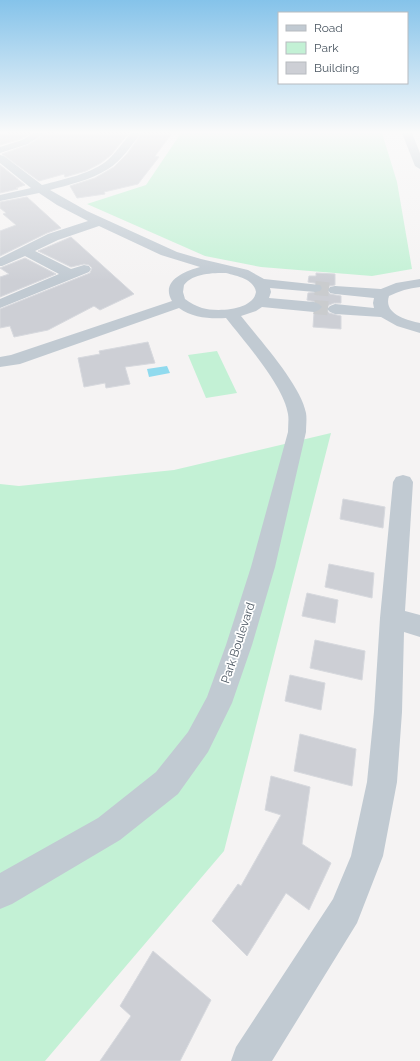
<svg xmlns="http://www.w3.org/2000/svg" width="420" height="1061" font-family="Raleway,sans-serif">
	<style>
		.green { fill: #c3f1d5 }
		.water { fill: #90daee }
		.building { fill: #cdcfd5; stroke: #d7d9de }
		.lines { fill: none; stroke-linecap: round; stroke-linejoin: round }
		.street-tunnel { stroke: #caccce; stroke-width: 14; stroke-dasharray: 14 7; stroke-linecap: butt }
		.street { fill: #c1cad2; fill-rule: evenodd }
		.labels { text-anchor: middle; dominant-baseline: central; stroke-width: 3.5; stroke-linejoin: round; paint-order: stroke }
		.street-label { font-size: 12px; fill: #4a5661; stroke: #fff }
	</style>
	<rect width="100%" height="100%" fill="#f5f3f3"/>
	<!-- green -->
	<path class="green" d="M 181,133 L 382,133 L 397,182 L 412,269 L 372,276 L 261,267 L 205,256 L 87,204 L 146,185 Z
		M 217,351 L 237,393 L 206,398 L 188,355 Z
		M 331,433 L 224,851 L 45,1061 L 0,1061 L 0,484 L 19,486 L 174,470 Z"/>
	<!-- water -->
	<path class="water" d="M 167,366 L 170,373 L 149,377 L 147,369 Z"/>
	<!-- building -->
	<path class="building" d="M 9,133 L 32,133 L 21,139 L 0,145 L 0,135 Z
		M 46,133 L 85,135 L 96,134 L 98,133 L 129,133 L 111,155 L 101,163 L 86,171 L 65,177 L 64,174 L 39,181 L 2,154 L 28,145 Z
		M 142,133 L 172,133 L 155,156 L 159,157 L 138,184 L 104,192 L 105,194 L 77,198 L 70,186 L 95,178 L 114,167 L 127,154 Z
		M 0,165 L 25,185 L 16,188 L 18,189 L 0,193 Z
		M 27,197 L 61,228 L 47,233 L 0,256 L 0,231 L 16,225 L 3,214 L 6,213 L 0,208 L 0,202 Z
		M 71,237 L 134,294 L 100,310 L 94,306 L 48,330 L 14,337 L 10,326 L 0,328 L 0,309 L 90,273 L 92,268 L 89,265 L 84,264 L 71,267 L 38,251 Z
		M 25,258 L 56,274 L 0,297 L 0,277 L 9,274 L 0,268 Z
		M 316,273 L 335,274 L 335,285 L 329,286 L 327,291 L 330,294 L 341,296 L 341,303 L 334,303 L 329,305 L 326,309 L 329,313 L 341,316 L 341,329 L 313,327 L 314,313 L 320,311 L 324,307 L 320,303 L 307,300 L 308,293 L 320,292 L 323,289 L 320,284 L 308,282 L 309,276 L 316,276 Z
		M 148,342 L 155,363 L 125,367 L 130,384 L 106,388 L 105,383 L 84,387 L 78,358 L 100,354 L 99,351 Z
		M 343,499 L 385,507 L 383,528 L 340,519 Z
		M 329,564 L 374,573 L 372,598 L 325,587 Z
		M 307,593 L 338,600 L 335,623 L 302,616 Z
		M 315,640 L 365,651 L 362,680 L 310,668 Z
		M 290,675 L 325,683 L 321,710 L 285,701 Z
		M 300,734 L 356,749 L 352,786 L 294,771 Z
		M 271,776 L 310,787 L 302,844 L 331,863 L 309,910 L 286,893 L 247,956 L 212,921 L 238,884 L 241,886 L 281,815 L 265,810 Z
		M 153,951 L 211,1000 L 180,1061 L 100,1061 L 131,1016 L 120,1006 Z"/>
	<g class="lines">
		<!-- street-tunnel -->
		<path class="street-tunnel" d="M 315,288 L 335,290
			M 314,307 L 335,309"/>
		<!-- street -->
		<path class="street" d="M 34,133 L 45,133 L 28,144 L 0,153 L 0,147 L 22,140 Z
			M 131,133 L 141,133 C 132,145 121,161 108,169 C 91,180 68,185 50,190 L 87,211 L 177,252 L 201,259 L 248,270 L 264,279 L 320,285 L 322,288 L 320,291 L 315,292 L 270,288 L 271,292 L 269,298 L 314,302 L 319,304 L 322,307 L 319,310 L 314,312 L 262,307 L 256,311 L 241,316 C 259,339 301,385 306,413 C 307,419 306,426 306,432 L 275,567 L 252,645 L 232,703 L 208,752 L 178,794 L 120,840 L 12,904 L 0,909 L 0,873 L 98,818 L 156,772 L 188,732 L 207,697 L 226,645 L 251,567 L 288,432 C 288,426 289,419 288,414 C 284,386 244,341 226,318 C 211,319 192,318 179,308 L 20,364 L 0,367 L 0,357 L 11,355 L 172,301 C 160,281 185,271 200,267 L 161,255 L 99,226 L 58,240 L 35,251 L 71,269 L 84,265 L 89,266 L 91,269 L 89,272 L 0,308 L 0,299 L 59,274 L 25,256 L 2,266 L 0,266 L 0,258 L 48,234 L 88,221 L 57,205 L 39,193 L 0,201 L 0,195 L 31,188 L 0,163 L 0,155 L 4,156 L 42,185 C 64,179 92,174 109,159 C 117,151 124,141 131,133 ZM 226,273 C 237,276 254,279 256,292 C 253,311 216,312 202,308 C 196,306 190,303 185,299 L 183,292 L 184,285 C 193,273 213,273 226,273 Z
			M 402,133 L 412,133 L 420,153 L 420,169 L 415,166 Z
			M 420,279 L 420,287 C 409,288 399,291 389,296 C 383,314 407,320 420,323 L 420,333 L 397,326 L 381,317 L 335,314 L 330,312 L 327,309 L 330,306 L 335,304 L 374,308 L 373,303 L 374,298 L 335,294 L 330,293 L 328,290 L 330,287 L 335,286 L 381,289 L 396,283 Z
			M 403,475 L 410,477 L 413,482 L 405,611 L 420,615 L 420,637 L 404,632 L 402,712 L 397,782 L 383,856 L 357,923 L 272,1061 L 231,1061 L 236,1047 L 333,899 L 351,856 L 367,782 L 374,712 L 380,618 L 393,482 L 396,477 Z"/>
	</g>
	<!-- sky -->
	<linearGradient id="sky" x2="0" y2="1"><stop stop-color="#85c3ea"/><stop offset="0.47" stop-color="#fafafa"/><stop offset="1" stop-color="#fafafa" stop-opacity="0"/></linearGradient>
	<rect width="420" height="281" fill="url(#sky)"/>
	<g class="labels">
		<!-- street labels -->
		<g class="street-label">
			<text transform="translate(238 643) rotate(-72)">Park Boulevard</text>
		</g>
	</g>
	<!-- legend -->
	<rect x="278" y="12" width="130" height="72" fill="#ffffff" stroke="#b7bbc0"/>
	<rect x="286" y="25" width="20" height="6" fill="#c1cad2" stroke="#b7bbc0"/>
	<text x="314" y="32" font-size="12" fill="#4a5661">Road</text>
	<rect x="286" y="42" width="20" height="12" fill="#c3f1d5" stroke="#b7bbc0"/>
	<text x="314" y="52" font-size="12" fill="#4a5661">Park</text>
	<rect x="286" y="62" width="20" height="12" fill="#cdcfd5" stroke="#b7bbc0"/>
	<text x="314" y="72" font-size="12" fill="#4a5661">Building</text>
</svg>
